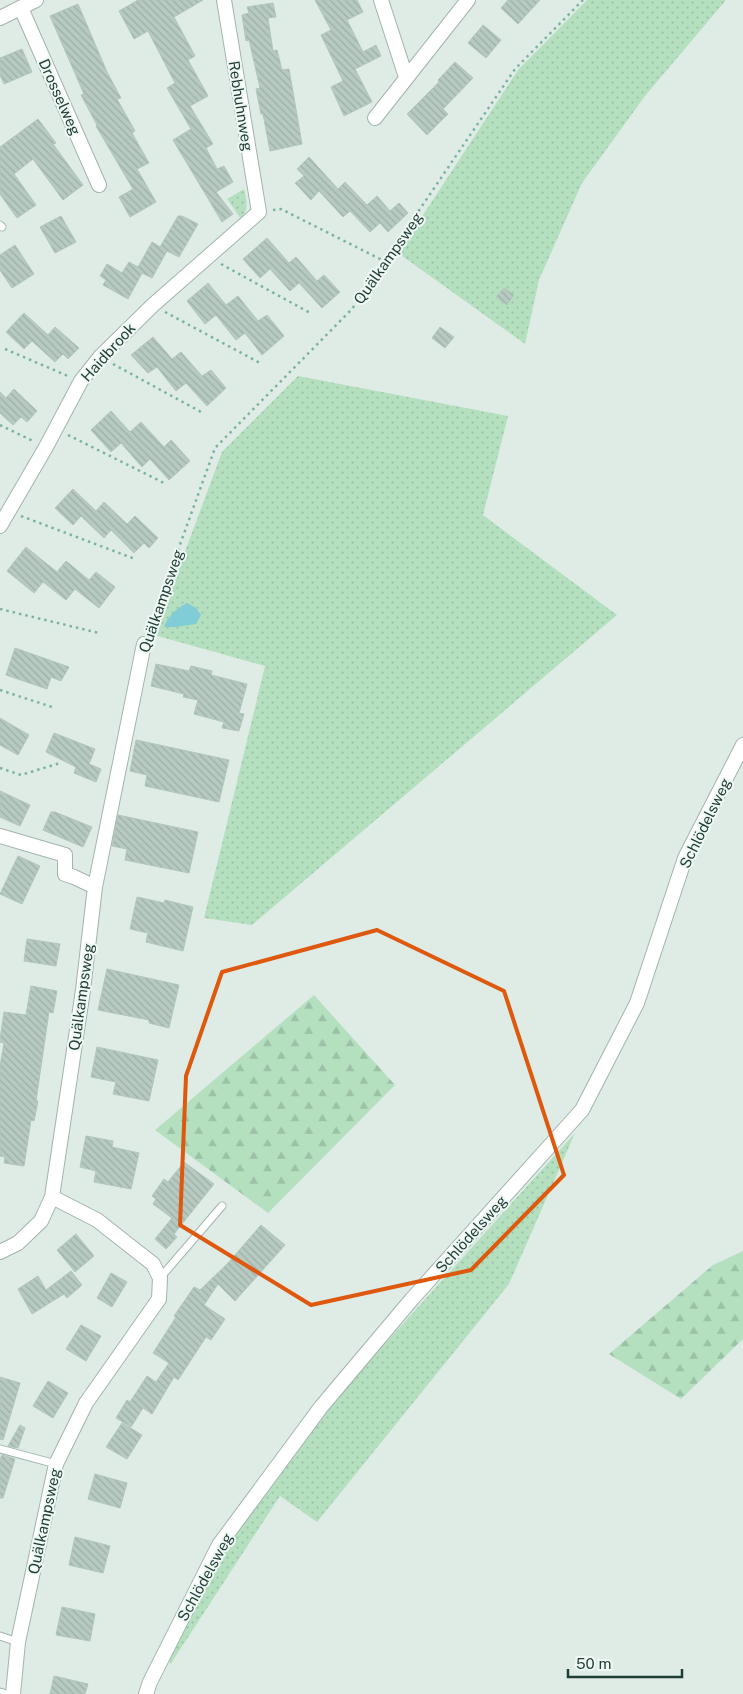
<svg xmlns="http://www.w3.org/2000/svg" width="743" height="1694" font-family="'Public Sans',sans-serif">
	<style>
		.green { fill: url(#green-dots) }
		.forest { fill: url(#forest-firs) }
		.water { fill: #80ccd7 }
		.building { fill: url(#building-back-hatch); stroke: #b1c6bd }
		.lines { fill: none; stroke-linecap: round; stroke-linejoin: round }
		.lane-casing { stroke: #a1b4ad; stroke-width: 9 }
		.street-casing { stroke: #a1b4ad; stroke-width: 16 }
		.path { stroke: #7cb3a0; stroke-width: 2.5; stroke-dasharray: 2.5 4; stroke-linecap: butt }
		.lane { stroke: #fff; stroke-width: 7 }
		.street { stroke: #fff; stroke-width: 14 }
		.marked { fill: none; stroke: #de580e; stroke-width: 4; stroke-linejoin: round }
		.labels { text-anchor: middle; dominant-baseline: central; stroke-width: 4; stroke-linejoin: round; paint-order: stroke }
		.street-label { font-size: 15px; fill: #1e3d34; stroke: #eff8f4 }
	</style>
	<defs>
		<pattern id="green-dots" width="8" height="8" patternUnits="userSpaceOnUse" patternTransform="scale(1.25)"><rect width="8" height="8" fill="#b5e0c0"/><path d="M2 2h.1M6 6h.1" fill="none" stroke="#9bc1a6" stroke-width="1.8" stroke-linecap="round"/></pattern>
		<pattern id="forest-firs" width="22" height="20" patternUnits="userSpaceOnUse" patternTransform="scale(1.25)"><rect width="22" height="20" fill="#b5e0c0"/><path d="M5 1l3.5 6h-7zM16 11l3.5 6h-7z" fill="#9bc1a6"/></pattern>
		<pattern id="building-back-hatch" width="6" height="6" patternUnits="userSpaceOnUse" patternTransform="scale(1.25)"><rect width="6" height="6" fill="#b7cac1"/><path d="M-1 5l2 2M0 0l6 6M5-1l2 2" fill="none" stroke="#9daea6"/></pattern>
	</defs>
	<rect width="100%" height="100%" fill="#dfece6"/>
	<!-- green -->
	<path class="green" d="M 587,0 L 726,0 L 645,96 L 582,183 L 539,280 L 525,344 L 398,253 L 518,70 Z
		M 244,189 C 247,201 249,209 241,219 L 227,199 Z
		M 298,376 L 508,416 L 483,515 L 617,615 L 252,925 L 204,918 L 265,666 L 154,635 L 222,452 Z
		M 575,1133 L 509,1284 L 317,1522 L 280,1496 L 170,1665 L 169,1657 L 223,1551 L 344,1389 Z"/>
	<!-- forest -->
	<path class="forest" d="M 314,995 L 395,1085 L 268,1213 L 155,1130 Z
		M 743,1251 L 743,1339 L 681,1399 L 609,1354 L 713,1265 Z"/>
	<!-- water -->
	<path class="water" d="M 187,603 L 196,608 L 201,615 L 196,624 L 175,627 L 164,627 C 168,616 177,608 187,603 Z"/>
	<!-- building -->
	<path class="building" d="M 138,0 L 203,0 L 174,17 L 195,56 L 188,60 L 208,96 L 190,106 L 213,144 L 206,148 L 217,169 L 224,166 L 233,182 L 216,192 L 233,214 L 222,222 L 173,140 L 191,129 L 167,88 L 175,83 L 148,31 L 134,39 L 119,11 Z
		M 315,0 L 357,0 L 363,12 L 347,20 L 363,52 L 376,45 L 381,56 L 355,69 L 372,102 L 344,116 L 331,87 L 343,81 L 321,35 L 331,30 Z
		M 508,0 L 540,0 L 518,24 L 501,8 Z
		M 273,3 L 276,17 L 268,18 L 273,51 L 277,50 L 282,70 L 289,69 L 302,144 L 270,151 L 263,114 L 261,114 L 256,89 L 260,88 L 249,40 L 246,41 L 242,15 L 249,13 L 247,7 Z
		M 78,4 L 107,72 L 121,98 L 117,99 L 135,131 L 132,133 L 149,163 L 137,169 L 156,202 L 130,217 L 119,197 L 133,189 L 96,126 L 97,125 L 81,95 L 84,94 L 50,16 Z
		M 483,25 L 501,40 L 486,58 L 468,43 Z
		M 22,49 L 32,72 L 4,84 L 0,75 L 0,58 Z
		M 455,62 L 473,78 L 443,109 L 448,114 L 427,135 L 407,114 L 439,82 L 438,80 Z
		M 38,119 L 56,143 L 53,144 L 83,185 L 63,200 L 33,159 L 14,174 L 36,205 L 17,218 L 0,194 L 0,147 Z
		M 309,157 L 338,189 L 345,182 L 367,205 L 377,196 L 390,211 L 399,203 L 408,213 L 388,232 L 380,223 L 370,232 L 350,211 L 343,217 L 319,191 L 311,200 L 295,183 L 304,176 L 297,169 Z
		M 61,216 L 76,242 L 55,253 L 40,227 Z
		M 178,216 L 182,216 L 198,224 L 179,257 L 167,251 L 152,278 L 142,273 L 128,299 L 103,285 L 106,280 L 100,276 L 107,264 L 122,273 L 129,262 L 138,267 L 152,242 L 160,247 Z
		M 267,238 L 289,263 L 296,257 L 317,281 L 324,275 L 340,292 L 322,308 L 299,283 L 290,291 L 270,269 L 260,278 L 243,259 Z
		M 15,245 L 34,274 L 12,288 L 0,270 L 0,255 Z
		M 208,283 L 226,305 L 238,296 L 258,321 L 267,315 L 284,336 L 262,355 L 245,333 L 236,340 L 216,315 L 205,324 L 187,301 Z
		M 504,288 L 514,295 L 507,305 L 496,297 Z
		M 24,313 L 48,335 L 55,327 L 79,348 L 68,359 L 63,354 L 55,362 L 32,341 L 24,349 L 6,332 Z
		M 440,327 L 454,337 L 445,348 L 432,338 Z
		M 153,337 L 172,359 L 181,352 L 202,376 L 211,370 L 226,388 L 207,406 L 186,383 L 176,391 L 157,367 L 148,373 L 131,355 Z
		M 14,389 L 37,411 L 27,422 L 21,417 L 13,425 L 0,413 L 0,392 L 6,398 Z
		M 111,411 L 130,432 L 141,422 L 164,447 L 171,440 L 190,461 L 169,480 L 150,459 L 142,467 L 121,443 L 111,452 L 91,430 Z
		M 73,489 L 96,511 L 104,502 L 127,524 L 135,516 L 158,538 L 149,548 L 144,543 L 134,553 L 111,530 L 104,538 L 81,516 L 73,525 L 55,508 Z
		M 26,547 L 57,572 L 66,561 L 89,580 L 96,572 L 115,587 L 99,608 L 75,589 L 66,600 L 43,582 L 34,593 L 7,571 Z
		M 15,648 L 69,667 L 61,681 L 51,677 L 47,689 L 6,675 Z
		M 156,664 L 189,671 L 191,666 L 212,671 L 211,675 L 247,684 L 239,713 L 244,714 L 239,731 L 222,728 L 224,722 L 194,714 L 198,700 L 183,697 L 184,694 L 151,686 Z
		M 0,718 L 29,735 L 18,755 L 0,745 Z
		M 54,733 L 95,749 L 89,764 L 101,769 L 96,782 L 74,773 L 76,767 L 46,752 Z
		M 136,740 L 229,760 L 219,802 L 145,786 L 147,775 L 130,771 Z
		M 0,791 L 30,805 L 20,826 L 0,817 Z
		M 51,812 L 55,812 L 92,827 L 83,847 L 43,830 Z
		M 118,815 L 198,832 L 189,873 L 125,860 L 127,849 L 112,846 Z
		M 18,856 L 40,866 L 22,904 L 0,894 Z
		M 137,897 L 164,903 L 165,900 L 193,907 L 183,951 L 146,942 L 148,933 L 130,929 Z
		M 27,939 L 60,944 L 56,966 L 24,961 Z
		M 107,969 L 179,985 L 169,1028 L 149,1023 L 149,1020 L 98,1010 Z
		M 31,986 L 57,991 L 53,1013 L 49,1012 L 36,1101 L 38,1101 L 34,1121 L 31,1120 L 24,1166 L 4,1163 L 5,1157 L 0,1156 L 0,1066 L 4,1043 L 0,1042 L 0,1039 L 4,1012 L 26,1015 Z
		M 97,1047 L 158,1060 L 149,1101 L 113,1094 L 116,1082 L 91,1077 Z
		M 86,1136 L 113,1141 L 112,1147 L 139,1153 L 131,1189 L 94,1182 L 96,1171 L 80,1167 Z
		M 184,1162 L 214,1184 L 174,1234 L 177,1237 L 166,1249 L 155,1239 L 172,1218 L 153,1204 L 156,1199 L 152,1196 L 164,1179 L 168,1182 Z
		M 261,1225 L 285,1245 L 235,1301 L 218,1284 L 204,1305 L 225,1319 L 211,1340 L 206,1337 L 178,1380 L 174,1377 L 152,1414 L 143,1408 L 131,1427 L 116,1418 L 127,1400 L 130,1402 L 147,1376 L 156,1382 L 169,1363 L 153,1353 L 176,1317 L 174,1316 L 194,1287 L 200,1290 L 228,1263 Z
		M 76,1234 L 94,1256 L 75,1272 L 57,1250 Z
		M 71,1271 L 82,1285 L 67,1298 L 64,1294 L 32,1314 L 18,1289 L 38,1276 L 46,1290 Z
		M 111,1273 L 127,1282 L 112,1307 L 97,1298 Z
		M 81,1325 L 101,1336 L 86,1361 L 66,1349 Z
		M 0,1377 L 20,1383 L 3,1440 L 0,1439 Z
		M 48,1381 L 68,1393 L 53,1418 L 33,1406 Z
		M 122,1423 L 142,1435 L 127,1459 L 106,1447 Z
		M 20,1425 L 25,1428 L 18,1448 L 8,1446 Z
		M 2,1455 L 15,1459 L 3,1498 L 0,1498 L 0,1459 Z
		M 95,1474 L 127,1483 L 120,1508 L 88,1499 Z
		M 75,1537 L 110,1546 L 103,1573 L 69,1565 Z
		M 62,1607 L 95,1614 L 90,1641 L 56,1635 Z
		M 54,1676 L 88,1684 L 85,1694 L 50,1694 Z"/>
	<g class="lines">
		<!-- lane casing -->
		<g class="lane-casing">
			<path id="lane" d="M 0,225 L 2,227
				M 160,1278 L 222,1206
				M 0,1449 L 56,1464
				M 0,1636 L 18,1642
				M 0,1692 L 7,1694"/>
		</g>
		<!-- street casing -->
		<g class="street-casing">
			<path id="street" d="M 381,0 L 406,77
				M 21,8 L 99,185
				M 0,18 L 36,0
				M 375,118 L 468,0
				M 0,526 L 46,447 L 81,381 L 100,357 L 153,305 L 259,212 L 224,0
				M 0,836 L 65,855 L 65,874 L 74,877 L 95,887
				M 0,1252 L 18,1243 L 41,1221 L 52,1197 L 83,990 L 95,887 L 144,644
				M 13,1694 L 18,1642 L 56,1464 L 86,1403 L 159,1299 L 160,1278 L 153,1264 L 97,1220 L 52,1197
				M 146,1694 L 150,1682 L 219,1545 L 321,1407 L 412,1299 L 582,1110 L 637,1003 L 685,858 L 743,745"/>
		</g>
		<!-- path -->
		<path class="path" d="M 273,210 L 281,209 L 386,262
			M 221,264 L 312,314
			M 165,312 L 260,363
			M 5,349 L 68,376
			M 113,364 L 203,413
			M 0,425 L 33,441
			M 68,435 L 166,484
			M 21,516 L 135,559
			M 0,609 L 99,633
			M 149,630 L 215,448 L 352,309 L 515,69 L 583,0
			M 0,690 L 55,708
			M 0,768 L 21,775 L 60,763"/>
		<!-- lane -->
		<use href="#lane" class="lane"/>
		<!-- street -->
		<use href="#street" class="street"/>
	</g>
	<!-- marked area -->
	<path class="marked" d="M 377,930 L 504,991 L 564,1175 L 471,1270 L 311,1305 L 180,1225 L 186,1076 L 222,972 Z"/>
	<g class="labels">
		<!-- street labels -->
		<g class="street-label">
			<text transform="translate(60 97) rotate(66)">Drosselweg</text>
			<text transform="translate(241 106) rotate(81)">Rebhuhnweg</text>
			<text transform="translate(388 258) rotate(-55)">Quälkampsweg</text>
			<text transform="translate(108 352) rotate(-48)">Haidbrook</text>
			<text transform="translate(161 601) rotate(-71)">Quälkampsweg</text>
			<text transform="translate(705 823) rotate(-64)">Schlödelsweg</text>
			<text transform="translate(81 997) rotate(-82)">Quälkampsweg</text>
			<text transform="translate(471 1234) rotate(-48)">Schlödelsweg</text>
			<text transform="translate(44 1521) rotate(-78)">Quälkampsweg</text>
			<text transform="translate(205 1577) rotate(-61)">Schlödelsweg</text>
		</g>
	</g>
	<!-- scale -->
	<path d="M568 1669v8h114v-8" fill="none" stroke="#1e3d34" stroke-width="2.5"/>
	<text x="576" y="1669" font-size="15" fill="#1e3d34" stroke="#eff8f4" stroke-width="4" paint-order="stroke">50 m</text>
</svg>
